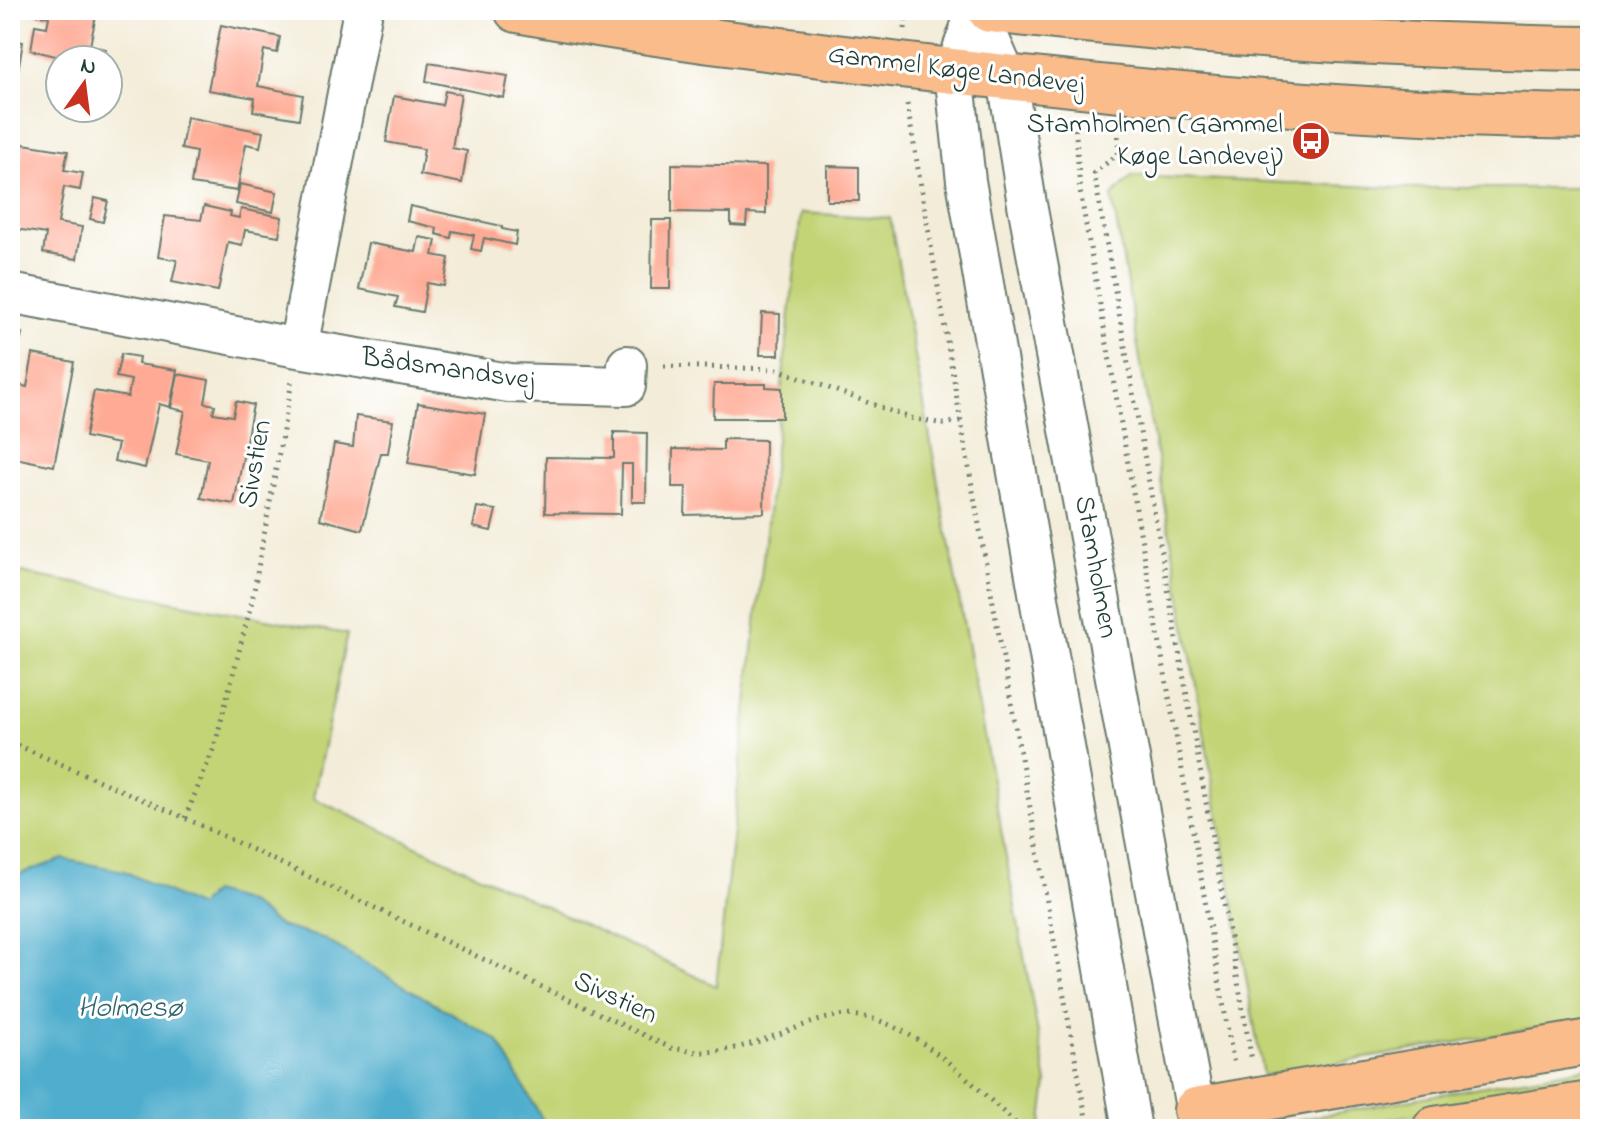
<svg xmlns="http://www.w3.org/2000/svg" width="1600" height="1139" font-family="'Indie Flower',sans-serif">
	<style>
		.green { fill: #c3d477; stroke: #718856; stroke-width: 2 }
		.water { fill: #4faecd; stroke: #377680; stroke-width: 2 }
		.building { fill: #feaa94 }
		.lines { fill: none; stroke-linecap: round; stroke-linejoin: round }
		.minor-casing { stroke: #697a6d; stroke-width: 42 }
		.major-casing { stroke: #697a6d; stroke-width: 48 }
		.highway-casing { stroke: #697a6d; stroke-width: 48 }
		.path { stroke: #697a6d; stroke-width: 5; stroke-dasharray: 2 6; stroke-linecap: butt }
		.minor { stroke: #fff; stroke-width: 38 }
		.major { stroke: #fabc8b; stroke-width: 44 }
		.highway { stroke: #fabc8b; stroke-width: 44 }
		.labels { text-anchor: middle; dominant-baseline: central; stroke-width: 6; stroke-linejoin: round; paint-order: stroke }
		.street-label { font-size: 28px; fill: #1f3d34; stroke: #fff }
		.poi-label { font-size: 28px; fill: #1f3d34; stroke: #fff; text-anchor: end }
		.water-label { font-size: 30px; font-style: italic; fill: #30656a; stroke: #fff }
	</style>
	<rect width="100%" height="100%" fill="#fff"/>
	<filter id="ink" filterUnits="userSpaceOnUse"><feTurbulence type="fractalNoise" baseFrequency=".0125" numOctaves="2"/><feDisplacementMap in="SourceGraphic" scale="16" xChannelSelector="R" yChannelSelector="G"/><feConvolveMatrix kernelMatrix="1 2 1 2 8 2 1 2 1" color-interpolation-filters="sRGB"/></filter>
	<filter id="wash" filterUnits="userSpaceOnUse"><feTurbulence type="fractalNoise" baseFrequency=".006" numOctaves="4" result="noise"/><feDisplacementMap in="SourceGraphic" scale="32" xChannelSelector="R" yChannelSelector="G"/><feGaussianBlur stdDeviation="1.8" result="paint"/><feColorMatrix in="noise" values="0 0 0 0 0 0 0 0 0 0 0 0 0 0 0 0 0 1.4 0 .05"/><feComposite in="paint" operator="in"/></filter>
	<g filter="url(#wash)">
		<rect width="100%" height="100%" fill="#f3ecd8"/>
		<!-- green -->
		<path class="green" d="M 1132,176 L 1398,188 L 1590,188 L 1590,1019 L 1263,1076 L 1112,196 Z
			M 801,213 L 890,218 L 1047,1083 L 1041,1129 L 548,1129 L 497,1040 L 322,938 L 279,926 L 247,902 L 198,908 L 124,871 L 10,877 L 10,571 L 347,634 L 313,798 L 716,986 Z
			M 1590,1067 L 1590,1086 L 1327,1129 L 1270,1129 L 1269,1125 Z"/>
		<!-- water -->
		<path class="water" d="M 63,859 L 124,871 L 198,907 L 212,892 L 247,902 L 279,926 L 322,938 L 497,1040 L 548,1129 L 10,1129 L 10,877 Z"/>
		<g id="blocks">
			<!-- building -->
			<path class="building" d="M 17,10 L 97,10 L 90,46 L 106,49 L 104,60 L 72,60 L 31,50 L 35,25 L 47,27 L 49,17 Z
				M 221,25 L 280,37 L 277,53 L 264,50 L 258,86 L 303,95 L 299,119 L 253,111 L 255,98 L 208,90 Z
				M 10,39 L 23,42 L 14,94 L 10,93 Z
				M 429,63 L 508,76 L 504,98 L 426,81 Z
				M 445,91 L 461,94 L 452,148 L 467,151 L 462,183 L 420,175 L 424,149 L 386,142 L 394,96 L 442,105 Z
				M 187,117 L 263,132 L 260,147 L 246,144 L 237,191 L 191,184 L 196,152 L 181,149 Z
				M 23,144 L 68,151 L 64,170 L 83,173 L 80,190 L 64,187 L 58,223 L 82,227 L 77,259 L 43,253 L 46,234 L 10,228 L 10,206 L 13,206 Z
				M 672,164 L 766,166 L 766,214 L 747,213 L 746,226 L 731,225 L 731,213 L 672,212 Z
				M 827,166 L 859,167 L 859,201 L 827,201 Z
				M 240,184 L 277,192 L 273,212 L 236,204 Z
				M 95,198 L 108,201 L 103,222 L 90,219 Z
				M 204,206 L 231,212 L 230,216 L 239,218 L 241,209 L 282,217 L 279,236 L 245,230 L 242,245 L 228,242 L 218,291 L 172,282 L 177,260 L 158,257 L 165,216 L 201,220 Z
				M 410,206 L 502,226 L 502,229 L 517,232 L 515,245 L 484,238 L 481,251 L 471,249 L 474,235 L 452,231 L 451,238 L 436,234 L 437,228 L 407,221 Z
				M 652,220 L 671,220 L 670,289 L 651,289 Z
				M 419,237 L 436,240 L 433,255 L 449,258 L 444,286 L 427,283 L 422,312 L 395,307 L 398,297 L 359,289 L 368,243 L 416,252 Z
				M 762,313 L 780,314 L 779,355 L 760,355 Z
				M 10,331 L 22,333 L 15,367 L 10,366 Z
				M 33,354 L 74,362 L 54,466 L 10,457 L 10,383 L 27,387 Z
				M 121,354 L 139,357 L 138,364 L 177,370 L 170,407 L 159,404 L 145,468 L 114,461 L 118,444 L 85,437 L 94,391 L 128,397 L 131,380 L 116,377 Z
				M 178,374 L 209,380 L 205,403 L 215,405 L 213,413 L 233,416 L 236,401 L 253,405 L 234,504 L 201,498 L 208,460 L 176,454 L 185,411 L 171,408 Z
				M 714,384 L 766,384 L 766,387 L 782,388 L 782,418 L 713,418 Z
				M 418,403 L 485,414 L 475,474 L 408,463 Z
				M 356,416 L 393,421 L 388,453 L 381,453 L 362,530 L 320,519 L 334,444 L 353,447 Z
				M 614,432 L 647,433 L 646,502 L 632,502 L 632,464 L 622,464 L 621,514 L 545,513 L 546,457 L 614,458 Z
				M 723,439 L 765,440 L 764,513 L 685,515 L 686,487 L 672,487 L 673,449 L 723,450 Z
				M 477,507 L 496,510 L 491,531 L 473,527 Z"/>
		</g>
	</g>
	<g filter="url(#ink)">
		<use href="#blocks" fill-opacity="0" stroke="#697a6d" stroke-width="2"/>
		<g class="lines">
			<!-- minor casing -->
			<g class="minor-casing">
				<path id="minor" d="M 976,10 L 954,72 L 966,181 L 1132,1129
					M 977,10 L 1007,78 L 1027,204 L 1199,1129
					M 10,293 L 298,348 L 509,383 L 626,386 L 627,365
					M 298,348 L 363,10"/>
			</g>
			<!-- major casing -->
			<g class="major-casing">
				<path id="major" d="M 517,10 C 644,34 772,49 901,65 C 1129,92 1360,115 1590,117
					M 990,10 C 1189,33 1390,46 1590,49"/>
			</g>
			<!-- highway casing -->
			<g class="highway-casing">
				<path id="highway" d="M 1196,1110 L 1590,1042
					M 1435,1129 L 1590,1104"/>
			</g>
			<!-- path -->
			<path class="path" d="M 905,29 L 907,10
				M 907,104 L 967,458 L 1088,1129
				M 1075,121 L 1080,191 L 1234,1065
				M 1118,128 L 1118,154 L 1094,173 L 1252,1061
				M 664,366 L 777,369 L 910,418 L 944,424 L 960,421
				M 10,742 L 185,818 L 671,1048 C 681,1049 692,1052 702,1052 C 748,1052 788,1027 832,1017 C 900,1002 975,1088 1022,1129
				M 185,818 L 214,748 L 252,601 L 292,381"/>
			<!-- minor -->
			<use href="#minor" class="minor"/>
			<!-- major -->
			<use href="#major" class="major"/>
			<!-- highway -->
			<use href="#highway" class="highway"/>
		</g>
	</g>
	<!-- icons -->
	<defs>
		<g id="bus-disc" transform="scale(2)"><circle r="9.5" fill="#c8321e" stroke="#fff"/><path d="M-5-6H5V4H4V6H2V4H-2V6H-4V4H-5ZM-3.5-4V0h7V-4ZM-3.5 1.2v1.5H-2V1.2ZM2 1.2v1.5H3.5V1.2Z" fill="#fff"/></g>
	</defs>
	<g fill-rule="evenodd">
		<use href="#bus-disc" x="1311" y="141"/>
	</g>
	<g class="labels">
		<!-- street labels -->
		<g class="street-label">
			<text transform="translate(956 71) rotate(7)">Gammel Køge Landevej</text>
			<text transform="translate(448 370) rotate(8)">Bådsmandsvej</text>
			<text transform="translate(256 464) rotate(-80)">Sivstien</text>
			<text transform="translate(1095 567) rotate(80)">Stamholmen</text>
			<text transform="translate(615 999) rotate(25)">Sivstien</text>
		</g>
		<!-- poi labels -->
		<g class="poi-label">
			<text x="1283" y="125">Stamholmen (Gammel<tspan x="1283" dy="32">Køge Landevej)</tspan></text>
		</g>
		<!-- water labels -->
		<g class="water-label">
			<text x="130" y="1009">Holmesø</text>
		</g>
	</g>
	<!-- margin -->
	<rect width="1600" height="1139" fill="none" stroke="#fff" stroke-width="40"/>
	<!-- north arrow -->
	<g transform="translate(84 84) rotate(14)"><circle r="38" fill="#ffffff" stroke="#a5b1ae" stroke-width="2"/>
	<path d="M0-6L14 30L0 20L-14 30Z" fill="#c8321e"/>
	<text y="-12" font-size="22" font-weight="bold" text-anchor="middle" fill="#1f3d34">N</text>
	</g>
</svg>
